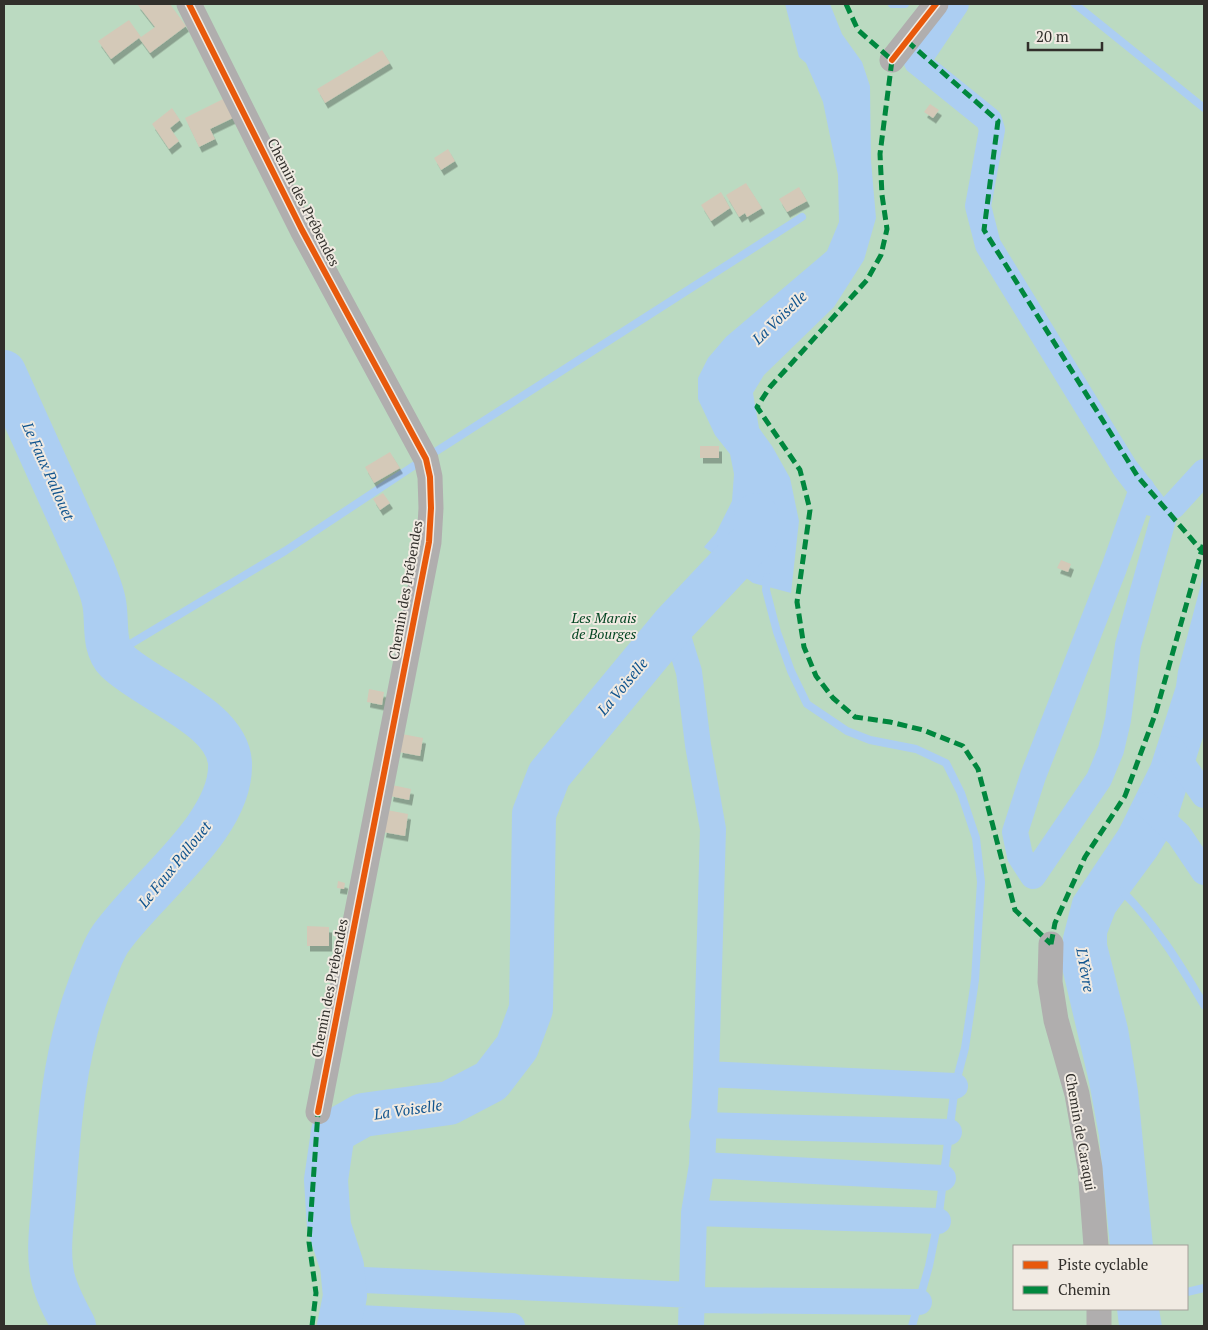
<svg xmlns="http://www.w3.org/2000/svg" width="1208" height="1330" font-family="'PT Serif',serif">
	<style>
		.green { fill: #bbdac1; fill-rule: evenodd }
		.water { fill: #accef2 }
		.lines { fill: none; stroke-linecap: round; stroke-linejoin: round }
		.stream { stroke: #accef2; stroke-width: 8 }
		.canal { stroke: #accef2; stroke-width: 26 }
		.river { stroke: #accef2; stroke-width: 44 }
		.building { fill: #d4c9b8; filter: url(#shadow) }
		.minor { stroke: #b0aeae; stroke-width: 25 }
		.quiet { stroke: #00873e; stroke-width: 5; stroke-dasharray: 10 5; stroke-linecap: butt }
		.cycleway-casing { stroke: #f0eae2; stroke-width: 9 }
		.cycleway { stroke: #e8590c; stroke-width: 6 }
		.labels { text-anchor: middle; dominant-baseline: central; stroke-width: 4; stroke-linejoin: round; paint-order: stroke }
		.street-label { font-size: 14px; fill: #312f2b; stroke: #f0eae2 }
		.park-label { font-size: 14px; font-style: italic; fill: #024421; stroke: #f0eae2 }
		.water-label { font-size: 15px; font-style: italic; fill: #10548e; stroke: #f0eae2 }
	</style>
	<defs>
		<filter id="shadow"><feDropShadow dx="3" dy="5.5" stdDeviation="0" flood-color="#0004"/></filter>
	</defs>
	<rect width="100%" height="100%" fill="#ece9e6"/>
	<!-- green -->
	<path class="green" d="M 4,4 L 1204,4 L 1204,1326 L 4,1326 ZM 1014,1246 L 1187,1246 L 1187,1309 L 1014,1309 Z"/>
	<!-- water -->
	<path class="water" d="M 785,4 L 830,4 L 842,34 L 862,62 L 870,86 L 871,161 L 876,218 L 864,260 L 834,307 L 764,375 L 753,393 L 759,428 L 772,446 L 790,478 L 799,521 L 791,593 L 753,583 L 704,547 L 716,533 L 732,501 L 734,474 L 730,454 L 715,435 L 698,399 L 698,378 L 708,358 L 726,337 L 827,251 L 839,222 L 838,175 L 823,102 L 806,63 L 799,57 Z
		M 4,372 L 82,553 L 119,652 L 105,661 L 95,621 L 84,588 L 4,407 Z
		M 1204,573 L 1204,734 L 1175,826 L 1157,856 L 1115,913 L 1107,934 L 1107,944 L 1128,1028 L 1138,1091 L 1153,1246 L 1110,1246 L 1099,1136 L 1089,1082 L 1062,968 L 1063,937 L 1073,898 L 1119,829 L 1151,764 L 1176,686 L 1178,671 Z
		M 1117,1309 L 1159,1309 L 1162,1326 L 1119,1326 Z"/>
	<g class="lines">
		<!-- stream -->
		<path class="stream" d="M 892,4 L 905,4
			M 1075,4 L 1204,108
			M 432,454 L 802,217
			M 767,577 L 766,590 L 777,632 L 791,671 L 807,704 L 847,731 L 870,740 L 916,749 L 946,763 L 961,793 L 976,838 L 981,882 L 975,980 L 965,1048 L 955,1086 L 938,1221 L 929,1266 L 912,1326
			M 112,655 L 285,551 L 421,461
			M 1122,891 C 1156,925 1180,964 1204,1005
			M 1187,1292 L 1204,1288"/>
		<!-- canal -->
		<path class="canal" d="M 956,4 L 917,62 L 989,120 L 992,130 L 978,206 L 988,245 L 1125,468 L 1152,503
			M 1142,489 L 1114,568 L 1033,776 L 1015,832 L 1020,856 L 1033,876 L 1099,779 L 1111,750 L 1118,720 L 1128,645 L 1164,516
			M 1173,506 L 1204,472
			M 674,624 L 689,672 L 698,745 L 713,829 L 706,1074 L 702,1165 L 694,1213 L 691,1326
			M 1172,749 L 1204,795
			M 1147,805 L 1179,835 L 1204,872
			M 706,1074 L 955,1086
			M 702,1125 L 949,1132
			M 702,1165 L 943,1178
			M 694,1213 L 938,1221
			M 342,1279 L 692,1295
			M 692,1300 L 919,1302
			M 341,1317 L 512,1326"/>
		<!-- river -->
		<path class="river" d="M 4,372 L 93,569 C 97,580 102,591 104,602 C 108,621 102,646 117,661 C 148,691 227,717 230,763 C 233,827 142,891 109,941 C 101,954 96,970 90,985 C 64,1054 59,1122 54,1195 C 52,1222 47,1252 53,1278 C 57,1295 66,1311 74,1326
			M 339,1326 L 345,1296 L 342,1266 L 329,1226 L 326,1180 L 333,1132 L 363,1115 L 449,1103 L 491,1081 L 517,1047 L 531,1009 L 534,814 L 549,775 L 674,624 L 756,537 L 756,515"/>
	</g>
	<!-- building -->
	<path class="building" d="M 137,4 L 170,4 L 186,26 L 150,53 L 139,38 L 111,59 L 98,41 L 129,20 L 141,37 L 155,27 Z
		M 382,50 L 390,63 L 325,103 L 317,89 Z
		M 227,97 L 237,116 L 210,129 L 215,139 L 199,147 L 185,118 Z
		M 930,104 L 939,110 L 933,118 L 924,112 Z
		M 172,108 L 180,120 L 170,128 L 179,141 L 169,149 L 152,124 Z
		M 448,149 L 455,161 L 441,170 L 434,158 Z
		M 746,183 L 762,208 L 747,217 L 745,213 L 739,217 L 726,195 Z
		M 799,187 L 807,201 L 787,212 L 779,199 Z
		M 721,192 L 730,208 L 711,221 L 701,205 Z
		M 700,446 L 719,446 L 719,458 L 700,458 Z
		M 390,452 L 400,468 L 374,483 L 365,467 Z
		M 383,493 L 390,503 L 380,510 L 373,499 Z
		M 1061,560 L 1071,564 L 1068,572 L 1057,568 Z
		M 369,689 L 384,692 L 382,705 L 367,702 Z
		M 402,734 L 423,738 L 420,756 L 399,752 Z
		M 392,785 L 411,789 L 409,800 L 390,796 Z
		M 387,810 L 408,814 L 405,836 L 383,832 Z
		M 338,881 L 345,883 L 344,889 L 337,888 Z
		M 307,926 L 329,927 L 329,946 L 307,946 Z"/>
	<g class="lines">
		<!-- minor -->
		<path class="minor" d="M 189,4 L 302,230 L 426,459 L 430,477 L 431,508 L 429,542 L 318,1112
			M 892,60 L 936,4
			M 1051,944 L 1050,982 L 1056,1020 L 1077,1094 L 1090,1168 L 1096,1246
			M 1099,1326 L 1099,1309"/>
		<!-- quiet -->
		<path class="quiet" d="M 846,4 L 858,30 L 892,60 L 880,154 L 882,195 L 887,229 L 881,255 L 867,280 L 770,387 L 757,407 L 800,470 L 810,510 L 797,602 L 804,647 L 816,676 L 833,698 L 855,717 L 890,722 L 923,730 L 963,746 L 978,769 L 1015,910 L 1051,944
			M 907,41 L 998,121 L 984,230 L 1138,477 L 1201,550
			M 1051,944 L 1055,923 L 1085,857 L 1125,796 L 1156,712 L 1204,542
			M 312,1326 L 316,1293 L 309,1242 L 318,1112"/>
		<!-- cycleway casing -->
		<g class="cycleway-casing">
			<path id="cycleway" d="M 189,4 L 302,230 L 426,459 L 430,477 L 431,508 L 429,542 L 318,1112
				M 892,60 L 936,4"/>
		</g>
		<!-- cycleway -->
		<use href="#cycleway" class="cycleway"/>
	</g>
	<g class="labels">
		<!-- street labels -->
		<g class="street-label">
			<text transform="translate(304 202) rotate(63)">Chemin des Prébendes</text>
			<text transform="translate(405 590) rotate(-80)">Chemin des Prébendes</text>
			<text transform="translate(329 988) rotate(-79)">Chemin des Prébendes</text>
			<text transform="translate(1081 1132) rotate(80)">Chemin de Caraqui</text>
		</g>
		<!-- park labels -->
		<g class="park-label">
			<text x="604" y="617">Les Marais<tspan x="604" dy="16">de Bourges</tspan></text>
		</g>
		<!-- water labels -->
		<g class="water-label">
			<text transform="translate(779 317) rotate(-44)">La Voiselle</text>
			<text transform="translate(49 471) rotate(66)">Le Faux Pallouet</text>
			<text transform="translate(622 686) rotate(-50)">La Voiselle</text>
			<text transform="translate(174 864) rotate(-51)">Le Faux Pallouet</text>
			<text transform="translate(1086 970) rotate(80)">L'Yèvre</text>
			<text transform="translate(408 1109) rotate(-8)">La Voiselle</text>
		</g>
	</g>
	<!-- border -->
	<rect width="1208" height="1330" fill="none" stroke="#312f2b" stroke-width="10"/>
	<!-- legend -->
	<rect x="1013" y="1245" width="175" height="65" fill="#f0eae2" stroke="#a49f99"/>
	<rect x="1023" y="1261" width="25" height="8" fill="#e8590c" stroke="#a49f99"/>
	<text x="1058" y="1270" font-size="15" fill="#312f2b">Piste cyclable</text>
	<rect x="1023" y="1286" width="25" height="8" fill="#00873e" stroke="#a49f99"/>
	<text x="1058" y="1295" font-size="15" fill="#312f2b">Chemin</text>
	<!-- scale -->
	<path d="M1028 42v8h74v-8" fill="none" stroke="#312f2b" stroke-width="2.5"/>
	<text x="1036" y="42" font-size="15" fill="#312f2b" stroke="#f0eae2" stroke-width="4" paint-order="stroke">20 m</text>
</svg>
